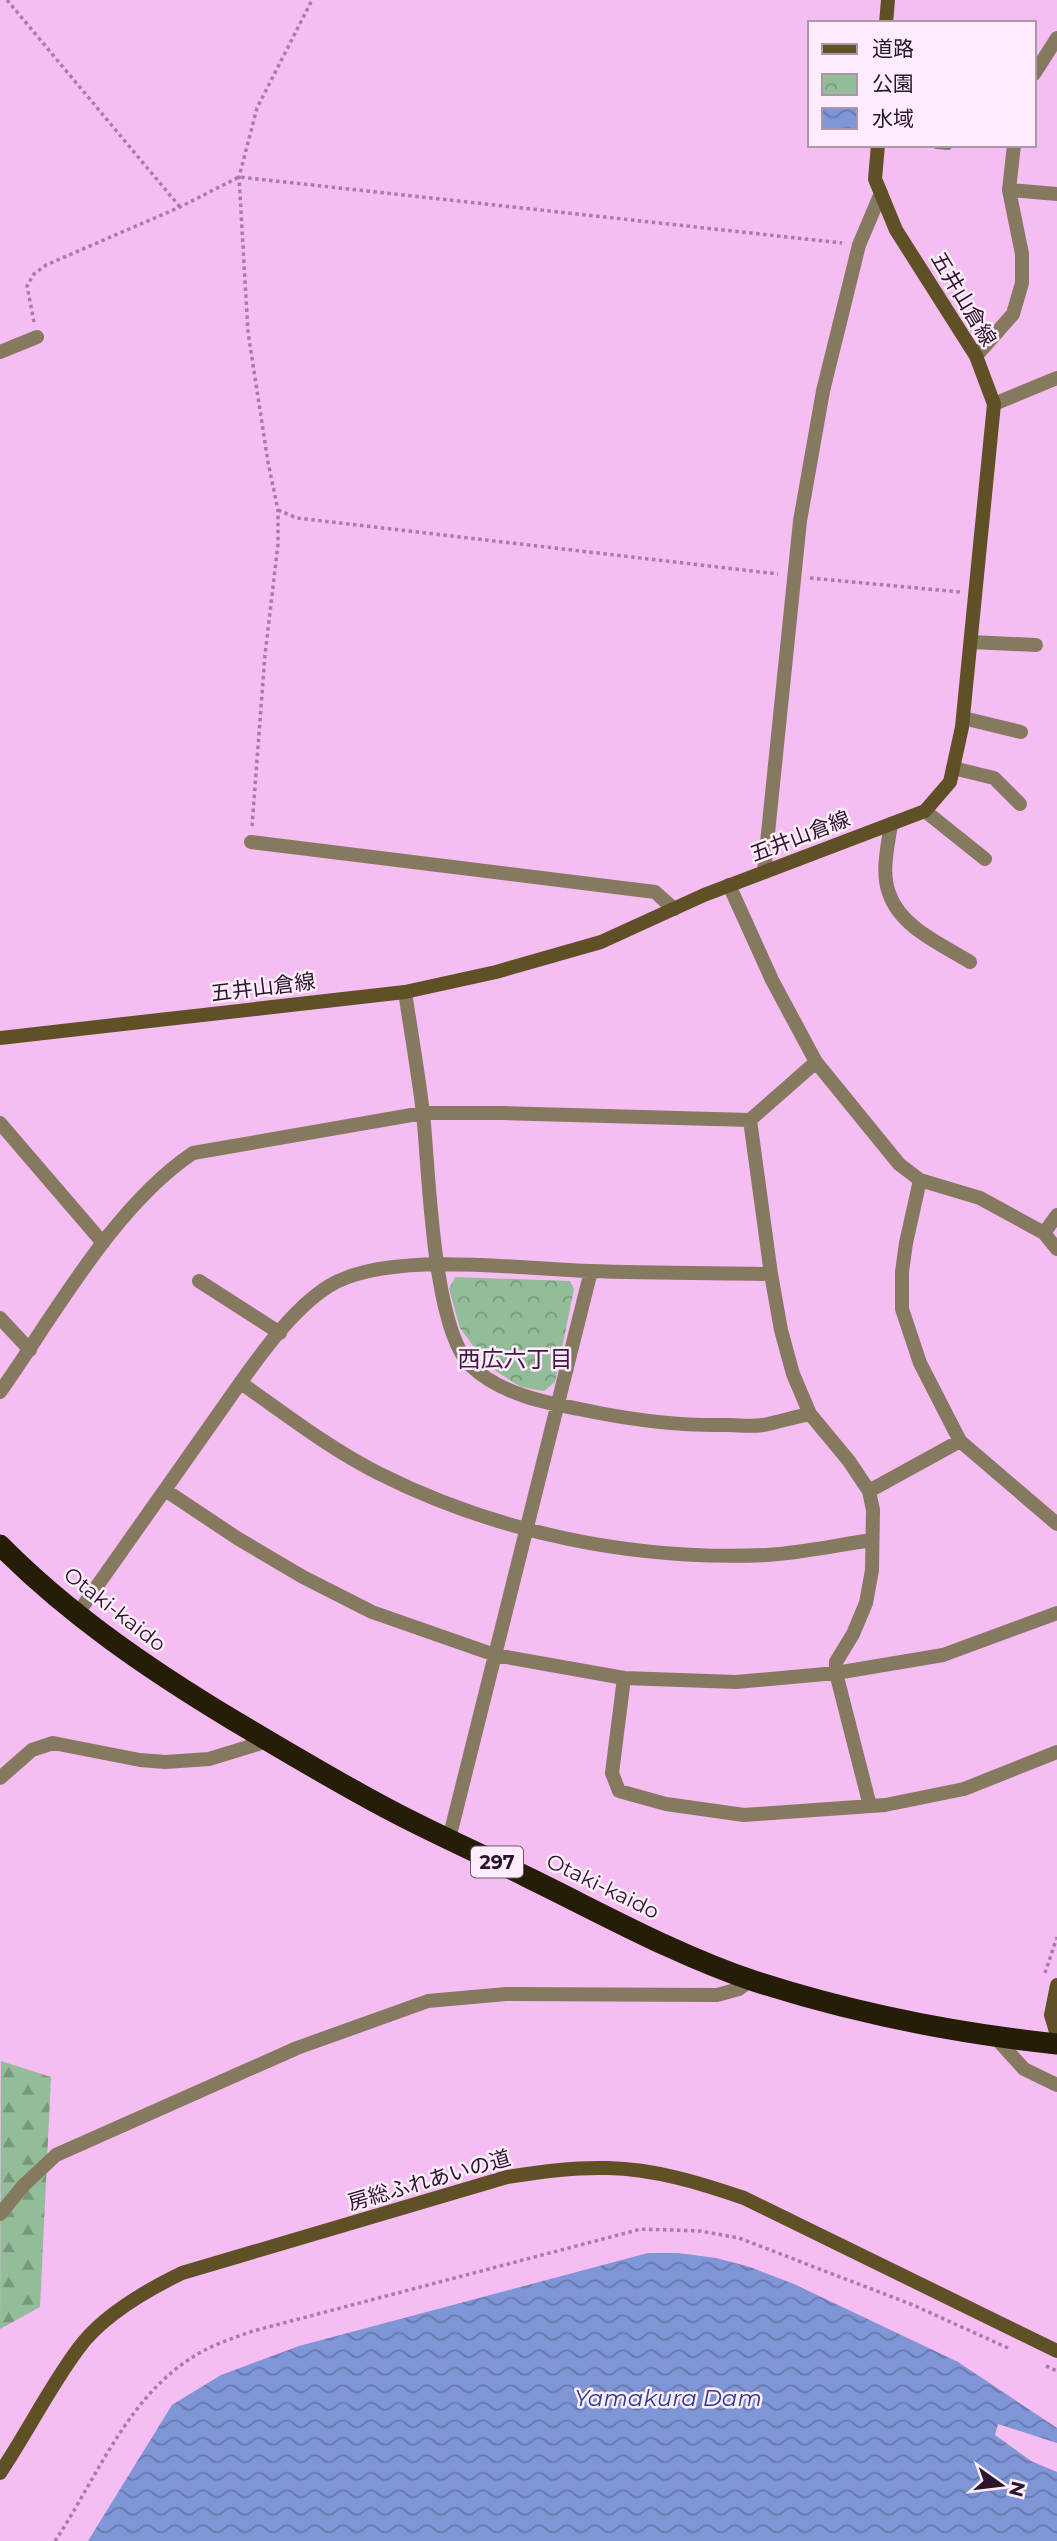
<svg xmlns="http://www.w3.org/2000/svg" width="1057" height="2541" font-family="Montserrat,'Noto Sans JP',sans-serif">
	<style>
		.forest { fill: url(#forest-firs) }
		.park { fill: url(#park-crowns) }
		.water { fill: url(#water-waves) }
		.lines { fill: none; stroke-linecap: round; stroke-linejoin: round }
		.path { stroke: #a87da5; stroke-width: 3.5; stroke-dasharray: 3.5 3.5; stroke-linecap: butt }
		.lane { stroke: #857a5f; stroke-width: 8 }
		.street { stroke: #857a5f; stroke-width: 14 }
		.secondary { stroke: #605025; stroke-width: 14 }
		.highway { stroke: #261d08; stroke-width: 21 }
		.labels { text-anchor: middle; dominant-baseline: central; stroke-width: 5; stroke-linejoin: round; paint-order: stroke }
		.shield { fill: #ffedfd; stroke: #6a5669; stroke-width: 2 }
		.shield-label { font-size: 19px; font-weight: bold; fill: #2a1529 }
		.street-label { font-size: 21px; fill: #2a1529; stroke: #ffedfd }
		.neighbourhood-label { font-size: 23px; fill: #431642; stroke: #ffedfd }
		.water-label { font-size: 23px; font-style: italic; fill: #2c418e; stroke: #ffedfd }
	</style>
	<defs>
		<pattern id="forest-firs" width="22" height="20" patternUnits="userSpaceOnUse" patternTransform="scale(1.75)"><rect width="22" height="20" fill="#93bd99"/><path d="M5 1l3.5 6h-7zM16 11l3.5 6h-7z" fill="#78987d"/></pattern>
		<pattern id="park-crowns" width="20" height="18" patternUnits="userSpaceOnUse" patternTransform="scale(1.75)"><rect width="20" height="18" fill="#93bd99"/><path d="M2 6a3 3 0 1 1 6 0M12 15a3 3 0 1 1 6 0" fill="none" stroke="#78987d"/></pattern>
		<pattern id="water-waves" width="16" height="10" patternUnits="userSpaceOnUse" patternTransform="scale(1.75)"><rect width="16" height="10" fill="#7e95d6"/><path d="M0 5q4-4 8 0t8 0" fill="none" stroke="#6778ae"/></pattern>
	</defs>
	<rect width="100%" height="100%" fill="#f5bdf1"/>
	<!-- forest -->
	<path class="forest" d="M 1,2061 L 51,2077 L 40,2307 L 0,2329 Z"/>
	<!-- park -->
	<path class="park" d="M 455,1277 L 570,1281 L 574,1289 L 555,1382 L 544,1391 L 521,1387 L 488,1366 L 460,1328 L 449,1289 Z"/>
	<!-- water -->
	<path class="water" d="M 648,2253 L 678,2253 L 716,2258 L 750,2267 L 794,2284 L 958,2362 L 1057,2428 L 1057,2443 L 998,2424 L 995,2435 L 1031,2461 L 1057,2472 L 1057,2541 L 88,2541 L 172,2405 L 221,2375 L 299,2346 Z"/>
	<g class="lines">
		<!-- path -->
		<path class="path" d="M 7,0 L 180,207
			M 34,322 L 27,286 L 34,274 L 46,265 L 180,207 L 239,177 L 842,243
			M 278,510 L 297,518 L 778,574
			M 810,578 L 960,592
			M 252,826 L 265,655 L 278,544 L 278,510 L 268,462 L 248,332 L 239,177 L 257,108 L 312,0
			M 1045,1973 L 1057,1937
			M 1046,2366 L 1057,2371
			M 55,2541 C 99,2475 129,2391 203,2351 C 218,2343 236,2337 253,2331 L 641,2229 L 700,2231 L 739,2238 L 913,2305 L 1008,2348"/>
		<!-- lane -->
		<path class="lane" d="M 937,145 L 948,146"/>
		<!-- street -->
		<path class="street" d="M 1034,74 L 1057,38
			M 1009,190 L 1057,194
			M 0,352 L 37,337
			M 976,356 L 1013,314 L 1022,283 L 1022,254 L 1009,190 L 1014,145
			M 994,404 L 1057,378
			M 971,642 L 1036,645
			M 963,718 L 1021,732
			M 953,768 L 994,778 L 1020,804
			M 925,811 L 985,859
			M 891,824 C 888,845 881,872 889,893 C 900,927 941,944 970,962
			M 251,842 L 655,892 L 674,909
			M 764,872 L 800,521 L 823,391 L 859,245 L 881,193
			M 729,885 L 772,980 L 816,1062 L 899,1164 L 920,1180 L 980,1198 L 1044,1233 L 1057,1249
			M 405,992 C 411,1032 418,1072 423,1113 C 429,1169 432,1328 471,1366 C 505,1398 555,1404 599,1413 C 641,1421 683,1426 726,1425 C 738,1425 751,1427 763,1425 C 779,1422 794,1417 810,1414
			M 750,1120 L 771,1274 L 781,1330 L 793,1374 L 810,1414 L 849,1461 L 869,1491 L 873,1510 L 872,1570 L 866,1603 L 853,1634 L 836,1662 L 836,1673 L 870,1806
			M 0,1123 L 103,1243
			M 920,1180 L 906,1243 L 902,1272 L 902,1309 L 920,1363 L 960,1441 L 1057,1524
			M 1044,1233 L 1057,1215
			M 199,1281 L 280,1333
			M 0,1318 L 30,1350
			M 241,1383 C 285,1414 329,1448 378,1473 C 497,1533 634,1561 767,1555 C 802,1553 837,1545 872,1540
			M 0,1392 C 55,1314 114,1206 193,1153 L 423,1113 L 503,1113 L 750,1120 L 816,1062
			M 165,1490 L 237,1538 L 303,1577 L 372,1612 L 495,1655 L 624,1678 L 736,1682 L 836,1673 L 943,1655 L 1057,1613
			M 869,1491 L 960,1441
			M 78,1613 C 123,1550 167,1486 212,1423 C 243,1380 284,1314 329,1286 C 388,1250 520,1269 590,1271 C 650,1273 710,1273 771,1274
			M 624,1678 L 612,1773 L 619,1791 L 666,1804 L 744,1815 L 885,1805 L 964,1789 L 1057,1752
			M 0,1778 L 32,1750 L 53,1743 L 140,1760 L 165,1762 L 209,1759 L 268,1741
			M 449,1839 L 591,1271
			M 995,2037 L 1024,2069 L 1057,2085
			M 0,2214 L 23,2186 L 56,2155 L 297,2048 L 428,2001 L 506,1994 L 717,1995 L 739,1989 L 751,1980"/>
		<!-- secondary -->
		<path class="secondary" d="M 886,23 L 888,0
			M 0,1038 L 405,992 L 496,972 L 601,942 L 704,895 L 925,811 L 950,782 L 962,727 L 994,404 L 976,356 L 896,230 L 875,179 L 878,145
			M 1057,1985 L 1051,2015 L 1057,2035
			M 0,2473 C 27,2433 49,2388 78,2349 C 101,2317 147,2290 182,2273 L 507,2177 C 540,2172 574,2167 608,2168 C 655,2169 700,2183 744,2198 L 1057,2351"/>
		<!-- highway -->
		<path class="highway" d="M 0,1545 C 68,1614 150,1670 233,1720 C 284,1750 335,1781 388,1809 C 433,1833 481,1854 527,1877 C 601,1913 676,1955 754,1981 C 853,2013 953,2033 1057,2044"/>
	</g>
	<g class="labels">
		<!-- shield labels -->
		<rect class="shield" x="471" y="1846.5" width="52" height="31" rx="5"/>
		<g class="shield-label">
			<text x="497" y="1862">297</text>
		</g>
		<!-- street labels -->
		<g class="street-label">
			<text transform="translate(964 299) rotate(59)">五井山倉線</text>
			<text transform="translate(800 836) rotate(-21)">五井山倉線</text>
			<text transform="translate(263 987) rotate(-7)">五井山倉線</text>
			<text transform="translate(115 1609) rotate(38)">Otaki-kaido</text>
			<text transform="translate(603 1886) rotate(26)">Otaki-kaido</text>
			<text transform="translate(429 2180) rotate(-16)">房総ふれあいの道</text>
		</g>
		<!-- neighbourhood labels -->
		<g class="neighbourhood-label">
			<text x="515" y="1359">西広六丁目</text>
		</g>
		<!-- water labels -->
		<g class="water-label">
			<text x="668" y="2398">Yamakura Dam</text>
		</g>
	</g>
	<!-- legend -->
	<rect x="808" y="21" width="228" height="126" fill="#ffedfd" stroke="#aa97a8" stroke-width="2"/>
	<rect x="822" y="44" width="35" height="10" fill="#605025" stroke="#aa97a8" stroke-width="2"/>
	<text x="872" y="56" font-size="21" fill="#2a1529">道路</text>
	<rect x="822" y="74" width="35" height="21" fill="url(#park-crowns)" stroke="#aa97a8" stroke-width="2"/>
	<text x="872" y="91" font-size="21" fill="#2a1529">公園</text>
	<rect x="822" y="108" width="35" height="21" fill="url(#water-waves)" stroke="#aa97a8" stroke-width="2"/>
	<text x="872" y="126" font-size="21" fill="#2a1529">水域</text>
	<!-- north arrow -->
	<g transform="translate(1001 2485) rotate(104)" stroke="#ffedfd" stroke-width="5" paint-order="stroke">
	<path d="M0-5L12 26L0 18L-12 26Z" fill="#2a1529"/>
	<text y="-10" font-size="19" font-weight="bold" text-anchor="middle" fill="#2a1529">N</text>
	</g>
</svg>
